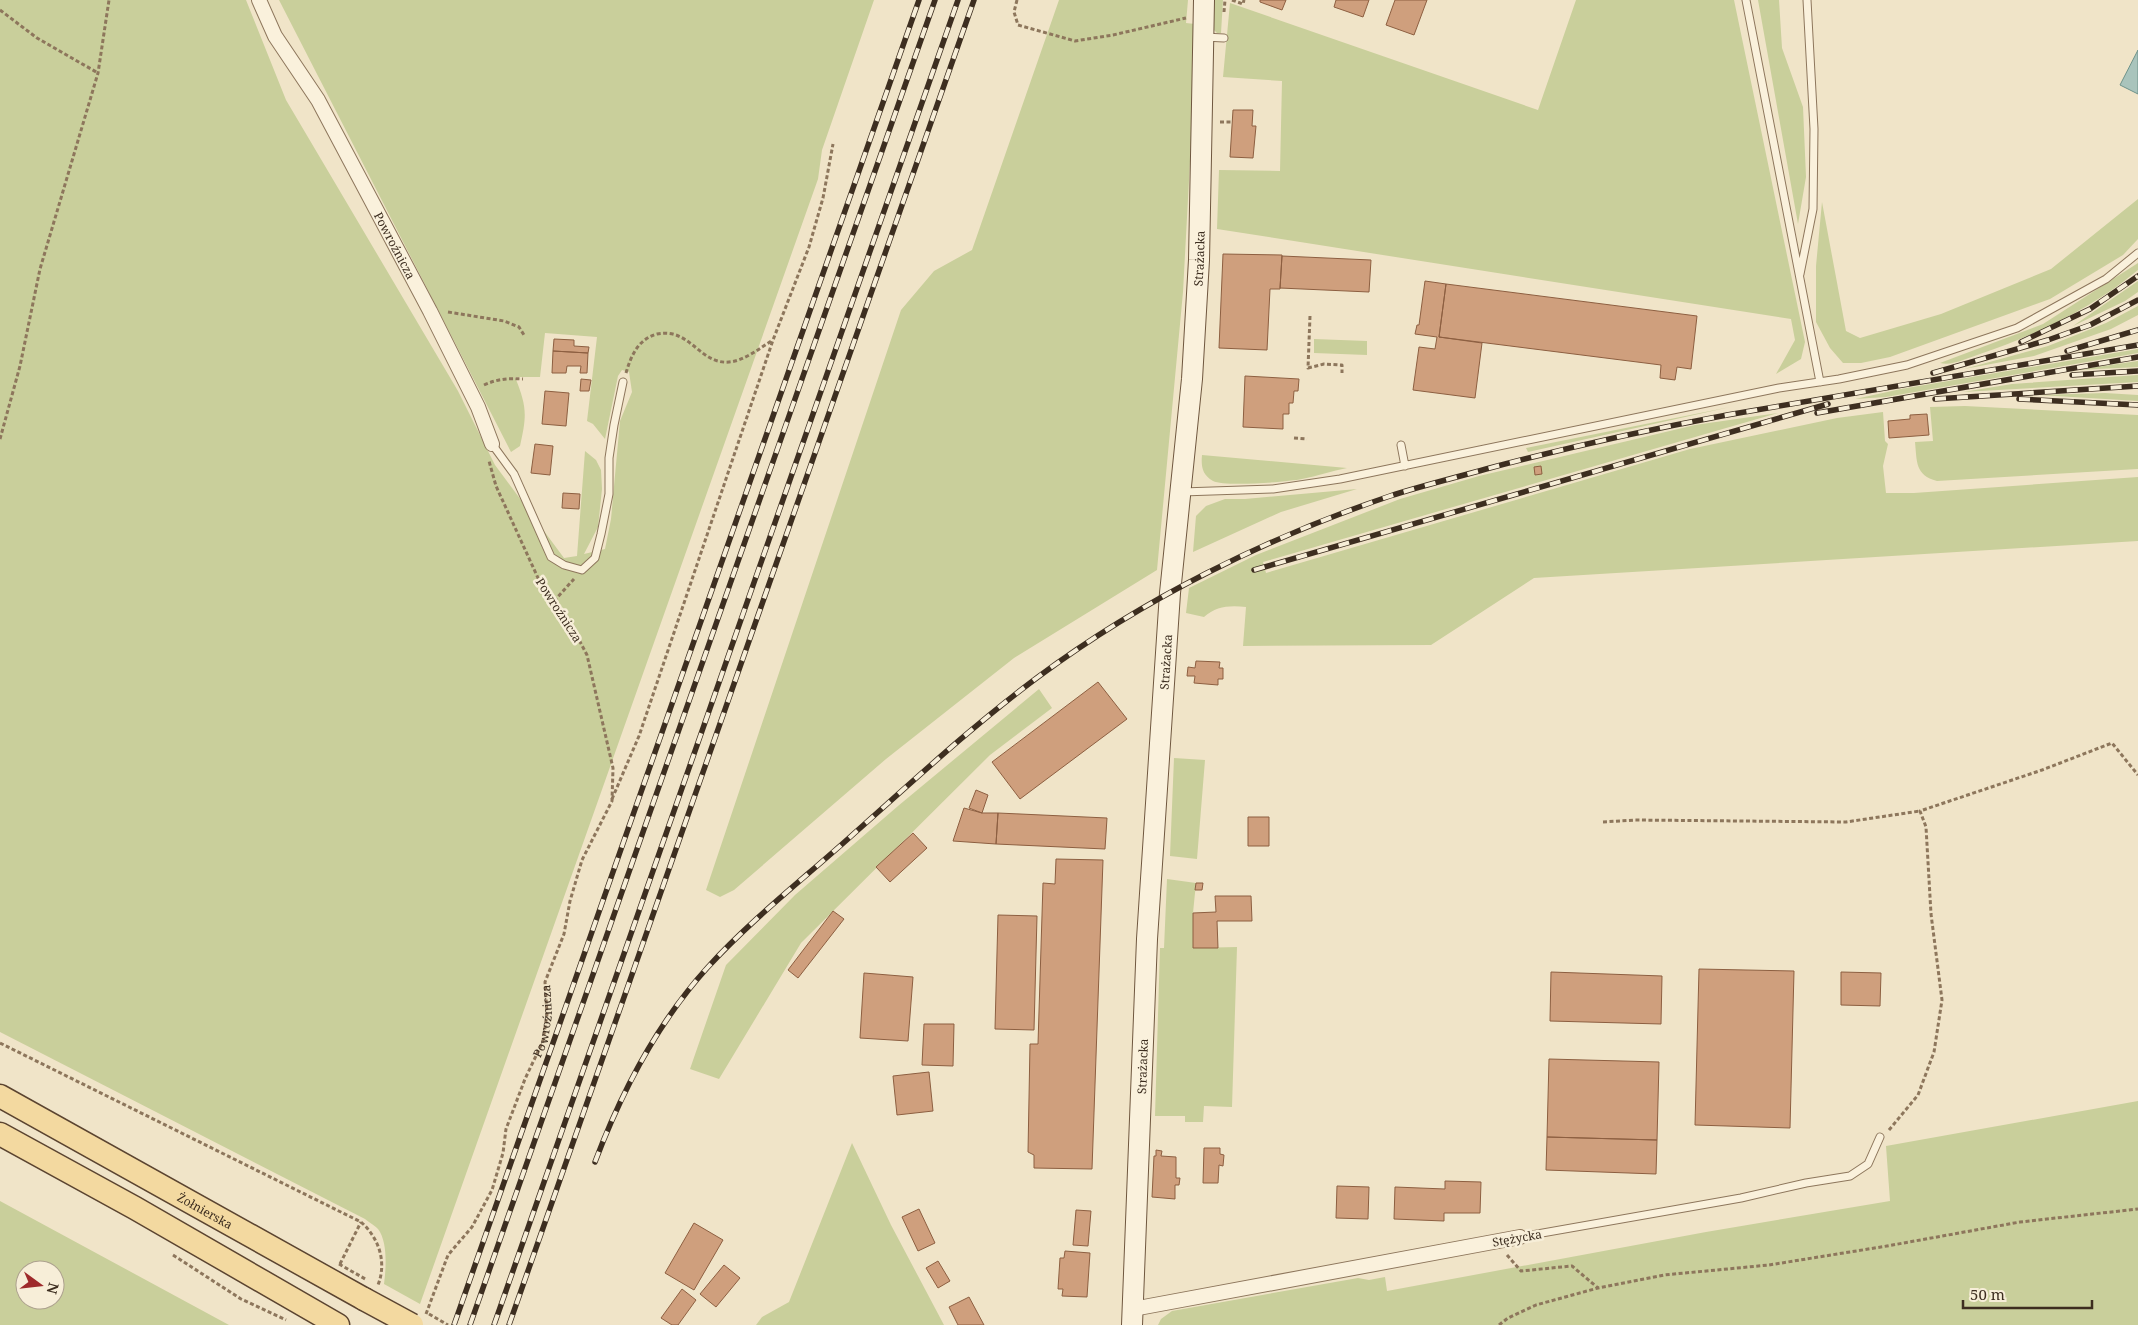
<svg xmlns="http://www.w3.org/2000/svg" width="2138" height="1325" font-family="'Noto Serif',serif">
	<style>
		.green { fill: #c9cf9b; fill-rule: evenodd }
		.water { fill: #a9c4bc; stroke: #6f938a }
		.building { fill: #cf9f7d; stroke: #8d5f41 }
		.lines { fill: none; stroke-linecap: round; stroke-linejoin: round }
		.lane-casing { stroke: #8d765c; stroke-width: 9 }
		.street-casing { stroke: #8d765c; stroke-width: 16 }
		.secondary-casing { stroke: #6f573f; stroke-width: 22 }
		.primary-casing { stroke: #5b4430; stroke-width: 25 }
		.path { stroke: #8d765c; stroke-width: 3; stroke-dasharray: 4 2.5; stroke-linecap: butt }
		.lane { stroke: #faf1dc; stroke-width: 7 }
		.street { stroke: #faf1dc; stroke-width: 14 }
		.secondary { stroke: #faf1dc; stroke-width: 20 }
		.primary { stroke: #f3d9a0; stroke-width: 22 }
		.rail-casing { stroke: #3d2e20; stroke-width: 5.5 }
		.rail { stroke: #f7eed8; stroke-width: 4; stroke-dasharray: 11; stroke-linecap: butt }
		.primary-bridge-casing { stroke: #5b4430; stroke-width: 25; stroke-linecap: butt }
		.path-bridge { stroke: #8d765c; stroke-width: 3; stroke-dasharray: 4 2.5; stroke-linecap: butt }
		.primary-bridge { stroke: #f3d9a0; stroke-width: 22 }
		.labels { text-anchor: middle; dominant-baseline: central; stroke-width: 5; stroke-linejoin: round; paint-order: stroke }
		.street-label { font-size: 12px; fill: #3d2e20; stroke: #f7eed8 }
	</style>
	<rect width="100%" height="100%" fill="#f0e4c8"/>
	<!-- green -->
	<path class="green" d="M 0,0 L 246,0 L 286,100 L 458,391 L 495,465 L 564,558 L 577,556 L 585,451 L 596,460 L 601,470 L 602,489 L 598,527 L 584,554 L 605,549 L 611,519 L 620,421 L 632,392 L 629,372 L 622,370 L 618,376 L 605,439 L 593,424 L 587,421 L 597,337 L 545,333 L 540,377 L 515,377 C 527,407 527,415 520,446 L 511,452 L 279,0 L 874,0 L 822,150 L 818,179 L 420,1304 L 384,1284 C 386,1269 388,1242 378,1229 C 375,1226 369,1222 365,1219 L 0,1032 Z
		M 1059,0 L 1188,0 L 1186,23 L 1195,24 L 1196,49 L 1183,292 L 1157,570 L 1014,658 L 886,759 L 734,890 L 720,897 L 706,890 L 901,310 L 934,271 L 972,250 Z
		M 1213,0 L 1223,0 L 1221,33 L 1217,33 L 1212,28 Z
		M 1576,0 L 1734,0 L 1805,342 L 1801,359 L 1776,374 L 1795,340 L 1791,319 L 1217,229 L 1219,170 L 1280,171 L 1282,81 L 1223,77 L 1230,3 L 1538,110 Z
		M 1758,0 L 1779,0 L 1782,48 L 1803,107 L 1806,177 L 1798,224 Z
		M 2138,199 L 2138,239 L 2123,255 L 2050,299 L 1890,357 L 1861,363 L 1843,363 L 1830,348 L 1816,322 L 1816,266 L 1822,202 L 1846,331 L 1860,338 L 1941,314 L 2051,269 Z
		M 2138,263 L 2138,270 C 2093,308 2036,335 1980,354 C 1967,358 1953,366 1940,363 L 2043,324 Z
		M 2138,281 L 2138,292 L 2125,301 L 2073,326 Z
		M 2138,306 L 2138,315 L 2111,329 L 2034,356 L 1964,369 L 2048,346 L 2106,323 Z
		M 1314,339 L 1367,341 L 1367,355 L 1314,353 Z
		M 2138,349 L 2138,353 L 1886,397 L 1855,399 L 1901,389 Z
		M 2138,361 L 2138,367 L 2078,370 L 2083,369 Z
		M 2138,375 L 2138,382 L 1963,392 L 2012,384 Z
		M 2105,393 L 2138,395 L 2138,401 L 2039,395 Z
		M 1965,406 L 2138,415 L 2138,469 L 1937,481 C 1915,475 1917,462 1915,442 L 1933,441 L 1930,407 Z
		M 1730,407 L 1528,452 L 1526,448 Z
		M 1883,412 L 1885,441 L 1888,444 L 1883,466 L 1886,493 L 1914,493 L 2138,477 L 2138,541 L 1534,578 L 1431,645 L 1243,646 L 1246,607 C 1230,605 1216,606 1204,617 L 1186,613 L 1189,588 L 1256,555 L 1400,499 L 1479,476 L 1695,425 L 1778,413 L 1263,562 L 1266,573 L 1690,449 L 1837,418 Z
		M 1202,455 L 1347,468 C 1332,471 1317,476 1302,479 C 1287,482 1225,487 1213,481 C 1202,475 1201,466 1202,455 Z
		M 1357,489 L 1281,512 L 1193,552 L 1196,516 L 1206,506 L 1225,499 L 1245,499 Z
		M 1039,689 L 1052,708 L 990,755 L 801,943 L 719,1079 L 690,1069 L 726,965 L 795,895 L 898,806 Z
		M 1174,758 L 1205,760 L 1197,859 L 1170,856 Z
		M 1167,879 L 1196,883 L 1193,913 L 1194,948 L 1237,947 L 1232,1107 L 1204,1106 L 1203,1122 L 1185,1122 L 1185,1116 L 1155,1116 L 1160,948 L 1164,948 Z
		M 2138,1101 L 2138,1325 L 1158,1325 L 1161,1319 L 1172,1311 L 1358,1278 L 1369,1280 L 1385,1277 L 1387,1291 L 1706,1232 L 1890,1201 L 1886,1146 Z
		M 852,1143 L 891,1225 L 944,1325 L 756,1325 L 762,1317 L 789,1302 Z
		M 0,1201 L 229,1325 L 0,1325 ZM 25,1270 L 55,1270 L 55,1300 L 25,1300 Z"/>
	<!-- water -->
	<path class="water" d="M 2138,50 L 2138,94 L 2120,85 Z"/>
	<!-- building -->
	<path class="building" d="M 1260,0 L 1286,0 L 1282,10 L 1260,2 Z
		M 1336,0 L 1369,0 L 1363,17 L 1334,7 Z
		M 1395,0 L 1427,0 L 1414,35 L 1386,25 Z
		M 1233,110 L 1253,110 L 1252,126 L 1256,126 L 1253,158 L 1230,157 Z
		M 1223,254 L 1282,255 L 1280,289 L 1270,289 L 1267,350 L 1219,348 Z
		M 1282,256 L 1371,260 L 1369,292 L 1280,288 Z
		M 1425,281 L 1446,284 L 1439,337 L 1482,343 L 1475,398 L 1413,390 L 1419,347 L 1435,349 L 1437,337 L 1415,334 L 1417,325 L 1419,325 Z
		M 1446,284 L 1697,316 L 1691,369 L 1677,367 L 1675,380 L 1660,378 L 1661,365 L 1439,337 Z
		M 554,339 L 574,340 L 574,346 L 589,347 L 588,353 L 553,351 Z
		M 553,351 L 588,353 L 587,373 L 580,373 L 581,366 L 567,366 L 566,373 L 552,373 Z
		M 1245,376 L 1299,379 L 1298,391 L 1294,391 L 1293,403 L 1289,403 L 1289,414 L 1283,414 L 1283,429 L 1243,427 Z
		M 581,379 L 591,380 L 589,391 L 580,391 Z
		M 545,391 L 569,393 L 566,426 L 542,424 Z
		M 1927,414 L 1929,435 L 1889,438 L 1888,421 L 1910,419 L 1910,415 Z
		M 535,444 L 553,446 L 550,475 L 531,473 Z
		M 1541,466 L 1542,474 L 1535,475 L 1534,467 Z
		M 563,493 L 580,494 L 579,509 L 562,508 Z
		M 1196,661 L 1220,662 L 1219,668 L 1223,668 L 1223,679 L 1218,679 L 1218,685 L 1194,683 L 1195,676 L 1187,676 L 1188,667 L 1195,668 Z
		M 1098,682 L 1127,719 L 1020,799 L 992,762 Z
		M 976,790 L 988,795 L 982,813 L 969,808 Z
		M 964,808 L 982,813 L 998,813 L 996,844 L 953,841 Z
		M 998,813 L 1107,818 L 1105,849 L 996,844 Z
		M 1248,817 L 1269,817 L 1269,846 L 1248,846 Z
		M 913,833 L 927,848 L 890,882 L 876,867 Z
		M 1056,859 L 1103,860 L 1092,1169 L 1034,1168 L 1034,1155 L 1028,1152 L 1030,1044 L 1038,1044 L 1043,883 L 1055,884 Z
		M 1196,883 L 1203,883 L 1202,890 L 1195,890 Z
		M 1215,896 L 1251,896 L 1252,921 L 1217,921 L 1218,948 L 1193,948 L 1193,913 L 1216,912 Z
		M 833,911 L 844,919 L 798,978 L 788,970 Z
		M 998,915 L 1037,916 L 1034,1030 L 995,1029 Z
		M 1699,969 L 1794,971 L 1790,1128 L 1695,1125 Z
		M 1551,972 L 1662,976 L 1661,1024 L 1550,1021 Z
		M 1841,972 L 1881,973 L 1880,1006 L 1841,1005 Z
		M 864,973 L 913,977 L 908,1041 L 860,1038 Z
		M 924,1024 L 954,1024 L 953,1066 L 922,1065 Z
		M 1549,1059 L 1659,1062 L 1657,1140 L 1547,1137 Z
		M 929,1072 L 933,1111 L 897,1115 L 893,1076 Z
		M 1547,1137 L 1657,1140 L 1656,1174 L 1546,1170 Z
		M 1204,1148 L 1220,1148 L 1220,1154 L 1224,1155 L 1223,1166 L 1219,1165 L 1218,1183 L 1203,1183 Z
		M 1156,1150 L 1162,1151 L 1161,1156 L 1176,1157 L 1176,1178 L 1180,1178 L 1179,1185 L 1175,1185 L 1175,1199 L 1152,1197 L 1154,1156 L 1156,1156 Z
		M 1445,1181 L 1481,1182 L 1480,1213 L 1444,1213 L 1444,1221 L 1394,1219 L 1395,1187 L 1445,1189 Z
		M 1337,1186 L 1369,1187 L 1368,1219 L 1336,1218 Z
		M 919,1209 L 935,1243 L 918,1251 L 902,1217 Z
		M 1076,1210 L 1091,1211 L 1088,1246 L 1073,1245 Z
		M 694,1223 L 723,1240 L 694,1290 L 665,1273 Z
		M 1065,1251 L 1090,1253 L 1087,1297 L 1062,1296 L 1063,1289 L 1058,1289 L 1060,1258 L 1064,1258 Z
		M 938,1261 L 950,1281 L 938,1288 L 926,1268 Z
		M 724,1265 L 740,1278 L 716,1307 L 700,1294 Z
		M 682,1289 L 696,1300 L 678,1325 L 672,1325 L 661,1318 Z
		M 969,1297 L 984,1325 L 958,1325 L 949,1307 Z"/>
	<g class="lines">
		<!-- lane casing -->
		<g class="lane-casing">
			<path id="lane" d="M 1746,0 L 1820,382
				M 1204,37 L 1224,38
				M 1800,274 L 1813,209 L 1814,129 L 1807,0
				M 492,444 L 514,474 L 551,557 L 564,565 L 582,570 L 595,558 L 601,534 L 609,494 L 609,458 L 614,425 L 623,382
				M 1401,445 L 1405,466
				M 1182,492 L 1273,489 L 1340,479 L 1779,388 L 1839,379 L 1907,365 L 2017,328 L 2106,279 L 2138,253
				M 1520,1237 L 1741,1198 L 1806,1183 L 1850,1176 L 1868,1164 L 1880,1137"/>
		</g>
		<!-- street casing -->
		<g class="street-casing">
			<g id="street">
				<path id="s2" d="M 259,0 L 275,36 L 318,100 L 430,311 L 478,407 L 492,444"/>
				<path d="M 1133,1309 L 1520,1237"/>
			</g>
		</g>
		<!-- secondary casing -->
		<g class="secondary-casing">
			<g id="secondary">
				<path id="s3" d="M 1132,1325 L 1147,939 L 1170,593 L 1192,379 L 1199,260 L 1204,0"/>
			</g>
		</g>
		<!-- primary casing -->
		<g class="primary-casing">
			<g id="primary">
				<path id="s4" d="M 0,1096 L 364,1299"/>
				<path d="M 0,1134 L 135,1208 L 338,1325"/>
			</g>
		</g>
		<!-- path -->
		<g class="path">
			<path d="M 1017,0 L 1014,12 L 1018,25 L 1075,41 L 1113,35 L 1186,18"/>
			<path d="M 1232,0 L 1243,4 L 1244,0"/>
			<path d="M 0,10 L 37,38 L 98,73"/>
			<path d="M 1224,12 L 1225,0"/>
			<path d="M 1220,122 L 1233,122"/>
			<path d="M 448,312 L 504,321 L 519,327 L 524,335"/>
			<path d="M 1310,316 L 1308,368 L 1324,364 L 1342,365 L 1342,373"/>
			<path d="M 626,373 C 631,356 638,339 657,334 C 690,327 700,365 729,362 C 744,361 760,348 773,340"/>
			<path d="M 484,385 C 497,379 508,378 523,379"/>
			<path d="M 1294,438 L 1307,439"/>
			<path d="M 0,439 L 20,366 L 40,269 L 98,73 L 109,0"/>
			<path d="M 554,601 L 574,579"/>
			<path d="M 612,799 L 639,736 L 773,340 L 809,247 L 823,198 L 833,144"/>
			<path d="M 1603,822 L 1635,820 L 1846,822 L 1920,811"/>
			<path d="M 0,1043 L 361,1222 C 379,1238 387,1262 378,1285"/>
			<path d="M 1889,1130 L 1918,1095 L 1934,1052 L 1942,1000 L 1931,914 L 1926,827 L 1920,811 L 2042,770 L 2112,743 L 2138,775"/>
			<path d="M 173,1255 L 241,1299 L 286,1320"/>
			<path d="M 1507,1255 L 1521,1271 L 1572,1266 L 1598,1288"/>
			<path d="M 340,1264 L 361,1222"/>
			<path id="s1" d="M 426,1314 L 448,1255 L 472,1227 L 492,1190 L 503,1153 L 506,1129 L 525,1079 L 543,1041 L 547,1014 L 545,982 L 564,934 L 570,901 L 582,860 L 612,801 L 613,768 L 587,655 L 568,619 L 538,578 L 496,486 L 489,461"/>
			<path d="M 1499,1325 L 1508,1318 L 1536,1305 L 1598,1288 L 1664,1275 L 1769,1265 L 1887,1246 L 2020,1222 L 2138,1209"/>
		</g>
		<!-- lane -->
		<use href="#lane" class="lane"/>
		<!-- street -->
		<use href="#street" class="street"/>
		<!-- secondary -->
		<use href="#secondary" class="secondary"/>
		<!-- primary -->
		<use href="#primary" class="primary"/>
		<!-- rail casing -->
		<g class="rail-casing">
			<path id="rail" d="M 2021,342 L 2090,309 L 2138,276
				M 2067,351 L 2138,330
				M 1933,373 L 2048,340 L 2090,325 L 2138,300
				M 2072,375 L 2138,371
				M 1935,399 L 2138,386
				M 2019,399 L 2138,405
				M 1817,413 L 2138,357
				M 1254,570 L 1828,404
				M 595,1162 C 621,1093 658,1022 708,967 C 751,920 802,880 849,838 C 911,783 972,726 1038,677 C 1143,599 1266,538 1390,496 C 1421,486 1454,478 1486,469 C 1565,448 1646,430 1727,415 L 2138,345
				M 454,1325 L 919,0
				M 470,1325 L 935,0
				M 494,1325 L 958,0
				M 509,1325 L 974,0"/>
		</g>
		<!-- rail -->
		<use href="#rail" class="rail"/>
		<!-- primary-bridge casing -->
		<g class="primary-bridge-casing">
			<path id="primary-bridge" d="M 364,1299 L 412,1325"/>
		</g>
		<!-- path-bridge -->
		<path class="path-bridge" d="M 339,1264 L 367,1280
			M 429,1314 L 448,1325"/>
		<!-- primary-bridge -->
		<use href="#primary-bridge" class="primary-bridge"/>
	</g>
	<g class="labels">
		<!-- street labels -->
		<g class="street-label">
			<text stroke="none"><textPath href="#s2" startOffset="281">Powroźnicza</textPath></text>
			<text stroke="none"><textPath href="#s3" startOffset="1069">Strażacka</textPath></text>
			<text transform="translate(559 610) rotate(57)">Powroźnicza</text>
			<text stroke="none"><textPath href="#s3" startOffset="664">Strażacka</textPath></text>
			<text stroke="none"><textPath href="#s1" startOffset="320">Powroźnicza</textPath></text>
			<text stroke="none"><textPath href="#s3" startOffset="259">Strażacka</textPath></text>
			<text stroke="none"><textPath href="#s4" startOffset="235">Żołnierska</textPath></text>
			<text transform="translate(1517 1238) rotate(-10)">Stężycka</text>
		</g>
	</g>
	<!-- north arrow -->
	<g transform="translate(40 1285) rotate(105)"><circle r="24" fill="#f7eed8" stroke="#ada18e"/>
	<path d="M0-4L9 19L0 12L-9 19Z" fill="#9e2a2b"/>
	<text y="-8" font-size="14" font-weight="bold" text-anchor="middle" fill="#3d2e20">N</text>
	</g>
	<!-- scale -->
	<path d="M1963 1300v8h129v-8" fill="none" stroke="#3d2e20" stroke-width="2.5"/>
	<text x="1970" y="1300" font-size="15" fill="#3d2e20" stroke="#f7eed8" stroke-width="4" paint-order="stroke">50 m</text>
</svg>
